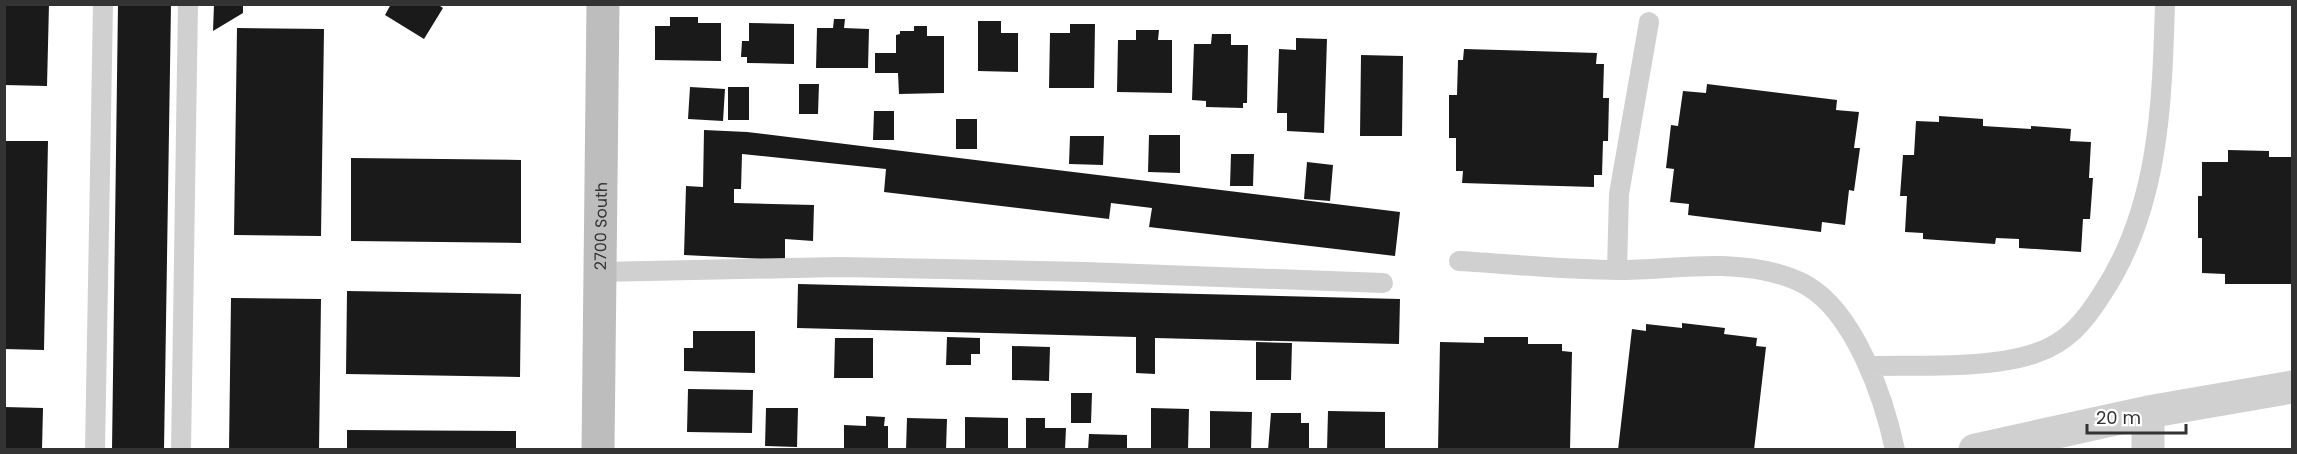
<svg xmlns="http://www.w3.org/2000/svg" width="2297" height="454" font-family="Poppins,sans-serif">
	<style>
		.building { fill: #1a1a1a }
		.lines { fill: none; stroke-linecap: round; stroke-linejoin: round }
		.lane { stroke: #d0d0d0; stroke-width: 20 }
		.street { stroke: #d0d0d0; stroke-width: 33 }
		.secondary { stroke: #bdbdbd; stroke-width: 33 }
		.labels { text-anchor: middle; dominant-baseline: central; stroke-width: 6; stroke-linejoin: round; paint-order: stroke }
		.street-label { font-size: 16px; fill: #333; stroke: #fff }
	</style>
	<rect width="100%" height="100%" fill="#fff"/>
	<!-- building -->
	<path class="building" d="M 4,4 L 49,4 L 47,86 L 4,85 Z
		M 118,4 L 171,4 L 164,450 L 112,450 Z
		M 214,4 L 243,4 L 243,13 L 213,31 Z
		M 391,4 L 437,4 L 443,8 L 424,39 L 385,15 Z
		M 670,17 L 698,17 L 698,23 L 721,23 L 721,61 L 655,60 L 655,26 L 670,26 Z
		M 834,19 L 845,19 L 844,28 L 869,29 L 868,68 L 816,68 L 817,28 L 833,28 Z
		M 978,21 L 1001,21 L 1001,33 L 1018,33 L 1018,72 L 978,71 Z
		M 749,23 L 794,24 L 794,64 L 747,63 L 747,57 L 741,57 L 742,41 L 749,41 Z
		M 1070,24 L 1095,24 L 1094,88 L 1049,88 L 1050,33 L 1070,33 Z
		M 914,26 L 927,26 L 927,36 L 944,36 L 944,93 L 899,94 L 898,73 L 875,73 L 875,53 L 896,53 L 896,35 L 900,34 L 900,31 L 914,31 Z
		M 237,28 L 324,29 L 321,236 L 234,235 Z
		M 1136,30 L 1159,30 L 1158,40 L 1172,40 L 1172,93 L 1117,92 L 1118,40 L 1136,40 Z
		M 1212,34 L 1231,34 L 1231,45 L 1248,45 L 1247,103 L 1243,103 L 1243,108 L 1206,107 L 1206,101 L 1192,100 L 1194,44 L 1211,44 Z
		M 1296,38 L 1327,39 L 1324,133 L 1287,131 L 1287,113 L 1277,113 L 1279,49 L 1296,50 Z
		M 1464,49 L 1597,53 L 1596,64 L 1604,64 L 1603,98 L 1609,98 L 1608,141 L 1603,141 L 1602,175 L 1594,175 L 1594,187 L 1462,183 L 1463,171 L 1456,171 L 1456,138 L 1449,138 L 1449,95 L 1457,95 L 1458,60 L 1463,60 Z
		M 1361,55 L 1403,56 L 1402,136 L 1360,136 Z
		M 799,84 L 819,84 L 818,114 L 799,114 Z
		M 1707,84 L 1837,100 L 1836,110 L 1859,112 L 1854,148 L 1860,148 L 1854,191 L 1849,190 L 1845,225 L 1822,222 L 1821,232 L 1688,215 L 1689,204 L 1670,202 L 1674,169 L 1666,168 L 1671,125 L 1678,126 L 1683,91 L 1706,93 Z
		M 690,87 L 725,89 L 723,121 L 688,119 Z
		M 728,87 L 749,87 L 749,120 L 728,120 Z
		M 874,111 L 894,111 L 894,140 L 873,140 Z
		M 1939,116 L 1983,119 L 1983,126 L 2031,129 L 2031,126 L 2071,129 L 2070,141 L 2091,142 L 2089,178 L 2093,178 L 2090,219 L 2083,219 L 2081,252 L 2019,248 L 2019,239 L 1996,238 L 1995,244 L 1923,239 L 1923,233 L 1905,232 L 1907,196 L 1900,196 L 1903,155 L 1914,155 L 1916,121 L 1939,122 Z
		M 956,119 L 977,119 L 977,149 L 956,149 Z
		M 704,130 L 747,132 L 1400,212 L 1395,256 L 1149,227 L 1152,208 L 1111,203 L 1109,219 L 884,192 L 886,169 L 742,154 L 741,189 L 734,189 L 734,203 L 814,205 L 813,241 L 785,239 L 785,260 L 684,255 L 686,186 L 703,187 Z
		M 1149,135 L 1180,135 L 1180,173 L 1148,172 Z
		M 1070,136 L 1104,136 L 1103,165 L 1069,164 Z
		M 4,141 L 48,141 L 44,350 L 4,349 Z
		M 2228,150 L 2269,151 L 2269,157 L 2292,157 L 2292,284 L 2225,284 L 2225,274 L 2202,273 L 2202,238 L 2198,238 L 2198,196 L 2202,196 L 2202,162 L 2228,162 Z
		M 1231,154 L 1254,154 L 1253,186 L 1230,186 Z
		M 351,158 L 521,160 L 521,243 L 351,241 Z
		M 1307,162 L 1333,165 L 1330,201 L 1304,199 Z
		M 798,284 L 1400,299 L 1399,344 L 1155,338 L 1155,374 L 1136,373 L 1136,337 L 797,328 Z
		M 347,291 L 521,294 L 520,377 L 346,374 Z
		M 231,298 L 321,299 L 319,450 L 229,450 Z
		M 1682,323 L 1725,328 L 1724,334 L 1757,338 L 1756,346 L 1766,347 L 1754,450 L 1618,450 L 1632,329 L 1646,331 L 1646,324 L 1682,328 Z
		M 693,331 L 755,331 L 755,373 L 684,371 L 684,348 L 693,348 Z
		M 947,337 L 980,338 L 980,354 L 971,354 L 971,365 L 946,365 Z
		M 1484,337 L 1528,337 L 1528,344 L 1562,344 L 1562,351 L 1572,352 L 1570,450 L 1438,450 L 1440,342 L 1484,343 Z
		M 835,338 L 873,338 L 873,378 L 834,378 Z
		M 1256,342 L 1292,343 L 1291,380 L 1256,380 Z
		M 1012,346 L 1050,347 L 1049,381 L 1012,380 Z
		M 688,389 L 753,390 L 752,433 L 687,432 Z
		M 1071,393 L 1092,393 L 1091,423 L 1071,423 Z
		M 4,407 L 43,408 L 42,450 L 4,450 Z
		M 766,408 L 798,408 L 797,447 L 765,446 Z
		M 1151,408 L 1189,409 L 1188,450 L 1151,450 Z
		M 1210,411 L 1252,412 L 1251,450 L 1210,450 Z
		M 1328,411 L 1385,412 L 1385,450 L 1327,450 Z
		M 1271,413 L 1301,413 L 1301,423 L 1309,423 L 1309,450 L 1268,450 Z
		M 866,416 L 885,417 L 884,426 L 888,426 L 888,450 L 844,450 L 844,425 L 866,426 Z
		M 965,417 L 1008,418 L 1008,450 L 965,450 Z
		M 907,418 L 947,419 L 946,450 L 906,450 Z
		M 1026,418 L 1045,418 L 1045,428 L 1066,428 L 1065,450 L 1026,450 Z
		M 347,430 L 516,431 L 516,450 L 347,450 Z
		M 1089,434 L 1127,435 L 1127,450 L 1088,450 Z"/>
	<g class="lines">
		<!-- lane -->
		<path class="lane" d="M 1459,261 C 1511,264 1565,270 1618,270 C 1653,270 1688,265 1722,266 C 1749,267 1783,272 1806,285 C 1855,313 1884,398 1895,450
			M 1617,270 L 1619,194 L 1649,22
			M 600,272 L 840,267 L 1086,272 L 1383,283
			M 1868,366 C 1917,365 1991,369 2036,353 C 2067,343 2085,321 2102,294 C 2159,208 2162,105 2165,4
			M 95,450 L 103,4
			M 181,450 L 188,4"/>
		<!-- street -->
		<path class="street" d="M 1975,450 L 2148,412 L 2292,387
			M 2148,450 L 2148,412"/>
		<!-- secondary -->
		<path class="secondary" id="s1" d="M 598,450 L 603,4"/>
	</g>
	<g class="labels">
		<!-- street labels -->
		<g class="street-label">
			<text stroke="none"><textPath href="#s1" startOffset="224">2700 South</textPath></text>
		</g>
	</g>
	<!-- border -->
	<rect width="2297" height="454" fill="none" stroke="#333333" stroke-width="12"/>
	<!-- scale -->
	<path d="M2087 424v9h99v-9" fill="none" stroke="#333333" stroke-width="3"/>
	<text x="2096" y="424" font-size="18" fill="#333333" stroke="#ffffff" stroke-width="4.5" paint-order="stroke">20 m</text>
</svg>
